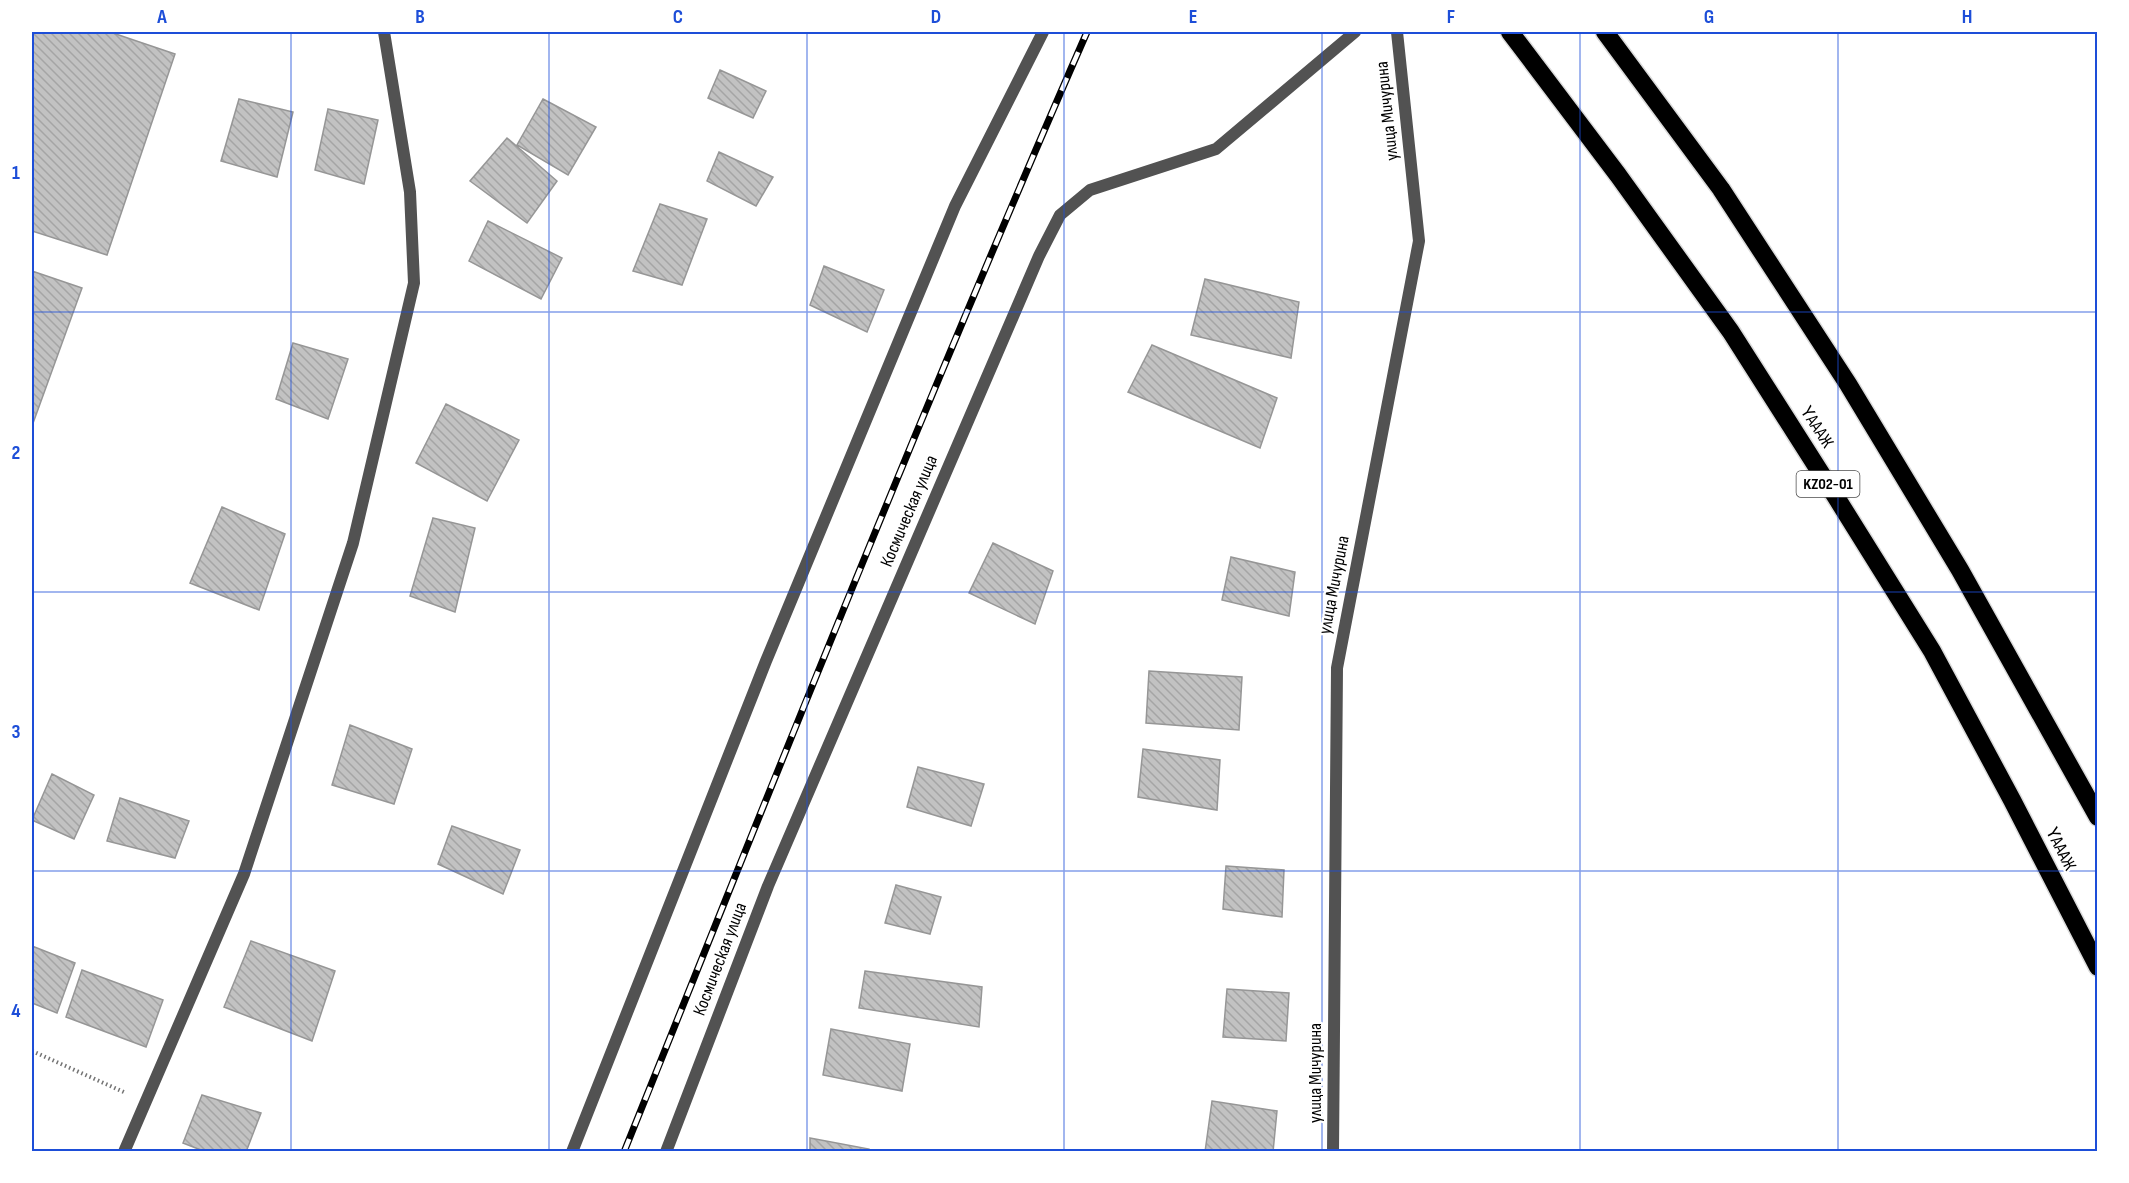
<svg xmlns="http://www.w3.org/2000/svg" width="2129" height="1183" font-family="'Sofia Sans Condensed',sans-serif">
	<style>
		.building { fill: url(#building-back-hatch); stroke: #969696; stroke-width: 1.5 }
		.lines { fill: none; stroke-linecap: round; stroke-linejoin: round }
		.motorway-casing { stroke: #dbdbdb; stroke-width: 21 }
		.path { stroke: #747474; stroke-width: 4; stroke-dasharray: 1.5 3; stroke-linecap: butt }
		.minor { stroke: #525252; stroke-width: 12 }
		.motorway { stroke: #000; stroke-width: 18 }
		.rail-casing { stroke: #000; stroke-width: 7 }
		.rail { stroke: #fff; stroke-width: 4.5; stroke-dasharray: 14; stroke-linecap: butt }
		.grid { fill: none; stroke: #1d4ed8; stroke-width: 1.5; stroke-opacity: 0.55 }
		.labels { text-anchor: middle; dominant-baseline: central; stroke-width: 4.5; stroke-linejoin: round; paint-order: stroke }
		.shield { fill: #fff; stroke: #4c4c4c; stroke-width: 1.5 }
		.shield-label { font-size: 16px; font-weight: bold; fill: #000 }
		.street-label { font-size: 18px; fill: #000; stroke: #fff }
		.neatline { fill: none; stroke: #1d4ed8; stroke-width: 2 }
		.grid-label { font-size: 20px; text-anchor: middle; font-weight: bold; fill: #1d4ed8 }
	</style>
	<defs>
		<pattern id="building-back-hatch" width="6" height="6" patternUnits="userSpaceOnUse" patternTransform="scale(1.5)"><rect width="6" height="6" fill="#c2c2c2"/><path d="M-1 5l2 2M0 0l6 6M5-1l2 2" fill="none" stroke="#a5a5a5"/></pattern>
	</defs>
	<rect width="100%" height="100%" fill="#fff"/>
	<!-- building -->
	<path class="building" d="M 32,32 L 110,32 L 175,54 L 107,255 L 32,231 Z
		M 720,70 L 766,91 L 753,118 L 708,98 Z
		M 239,99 L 293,112 L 277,177 L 221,161 Z
		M 543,99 L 596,127 L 568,175 L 517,145 Z
		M 328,109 L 378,120 L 364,184 L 315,170 Z
		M 507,138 L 557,181 L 527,223 L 470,181 Z
		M 719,152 L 773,177 L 756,206 L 707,181 Z
		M 660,204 L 707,219 L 682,285 L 633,271 Z
		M 488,221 L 562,258 L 541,299 L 469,261 Z
		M 824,266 L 884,290 L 867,332 L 810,305 Z
		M 32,271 L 82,288 L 32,426 Z
		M 1205,279 L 1299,302 L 1291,358 L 1191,335 Z
		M 293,343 L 348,359 L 328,419 L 276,399 Z
		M 1152,345 L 1277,398 L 1260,448 L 1128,392 Z
		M 446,404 L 519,440 L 487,501 L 416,463 Z
		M 222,507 L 285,534 L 259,610 L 190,583 Z
		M 433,518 L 475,528 L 455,612 L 410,596 Z
		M 993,543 L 1053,571 L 1035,624 L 969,593 Z
		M 1231,557 L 1295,572 L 1289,616 L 1222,600 Z
		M 1149,671 L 1242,677 L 1239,730 L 1146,723 Z
		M 350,725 L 412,749 L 394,804 L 332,785 Z
		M 1143,749 L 1220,760 L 1217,810 L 1138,797 Z
		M 918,767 L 984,784 L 971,826 L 907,807 Z
		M 52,774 L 94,795 L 74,839 L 32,820 Z
		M 120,798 L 189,821 L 175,858 L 107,841 Z
		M 452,826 L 520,850 L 503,894 L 438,864 Z
		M 1226,866 L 1284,870 L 1282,917 L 1223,909 Z
		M 896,885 L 941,897 L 930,934 L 885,923 Z
		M 251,941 L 335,971 L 312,1041 L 224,1007 Z
		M 32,946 L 75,963 L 57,1013 L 32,1003 Z
		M 82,970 L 163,1000 L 146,1047 L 66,1017 Z
		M 865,971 L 982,987 L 979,1027 L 859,1008 Z
		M 1227,989 L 1289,993 L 1286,1041 L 1223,1037 Z
		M 831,1029 L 910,1044 L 902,1091 L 823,1075 Z
		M 202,1095 L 261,1113 L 246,1152 L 206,1152 L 183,1143 Z
		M 1212,1101 L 1277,1111 L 1273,1152 L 1205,1152 Z
		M 810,1138 L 869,1149 L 869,1152 L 810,1152 Z"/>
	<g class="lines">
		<!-- motorway casing -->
		<g class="motorway-casing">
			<path id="motorway" d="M 1510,32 L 1618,175 L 1731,332 L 1836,497 L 1932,651 L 2012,800 L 2098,967
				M 1605,32 L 1721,189 L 1848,384 L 1960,570 L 2098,817"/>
		</g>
		<!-- path -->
		<path class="path" d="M 32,1051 L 126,1093"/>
		<!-- minor -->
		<path class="minor" d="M 124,1152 L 244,874 L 353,543 L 414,283 L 410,192 L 384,32
			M 572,1152 L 766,661 L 955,206 L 1043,32
			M 666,1152 L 768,886 L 1039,256 L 1060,215 L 1090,190 L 1216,149 L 1355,32
			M 1333,1152 L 1337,668 L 1419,241 L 1397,32"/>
		<!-- motorway -->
		<use href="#motorway" class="motorway"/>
		<!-- rail casing -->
		<g class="rail-casing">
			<path id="rail" d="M 624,1152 C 775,777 925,402 1087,32"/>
		</g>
		<!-- rail -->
		<use href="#rail" class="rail"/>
	</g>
	<!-- grid -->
	<path class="grid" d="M 291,32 L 291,1152M 549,32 L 549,1152M 807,32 L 807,1152M 1064,32 L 1064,1152M 1322,32 L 1322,1152M 1580,32 L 1580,1152M 1838,32 L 1838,1152M 32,312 L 2098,312M 32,592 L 2098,592M 32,871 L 2098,871"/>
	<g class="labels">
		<!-- shield labels -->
		<rect class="shield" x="1796.5" y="471" width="63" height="26" rx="4.5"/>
		<g class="shield-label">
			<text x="1828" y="484">KZ02-01</text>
		</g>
		<!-- street labels -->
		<g class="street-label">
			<text transform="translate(1387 111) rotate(-96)">улица Мичурина</text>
			<text transform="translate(1817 427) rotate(57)">ҮАААЖ</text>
			<text transform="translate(909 511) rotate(-67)">Космическая улица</text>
			<text transform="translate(1334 585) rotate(-79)">улица Мичурина</text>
			<text transform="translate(2061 849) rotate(63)">ҮАААЖ</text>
			<text transform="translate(720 959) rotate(-69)">Космическая улица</text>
			<text transform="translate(1315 1073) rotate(-90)">улица Мичурина</text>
		</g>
	</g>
	<!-- border -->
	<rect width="2129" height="1183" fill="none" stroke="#ffffff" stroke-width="66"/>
	<rect x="33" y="33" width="2063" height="1117" class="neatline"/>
	<g class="grid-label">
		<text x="162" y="23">A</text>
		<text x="420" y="23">B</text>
		<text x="678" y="23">C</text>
		<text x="936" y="23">D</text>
		<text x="1193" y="23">E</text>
		<text x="1451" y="23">F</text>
		<text x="1709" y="23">G</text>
		<text x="1967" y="23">H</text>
		<text x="16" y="179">1</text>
		<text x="16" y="459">2</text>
		<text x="16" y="738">3</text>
		<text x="16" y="1017">4</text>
	</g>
</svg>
